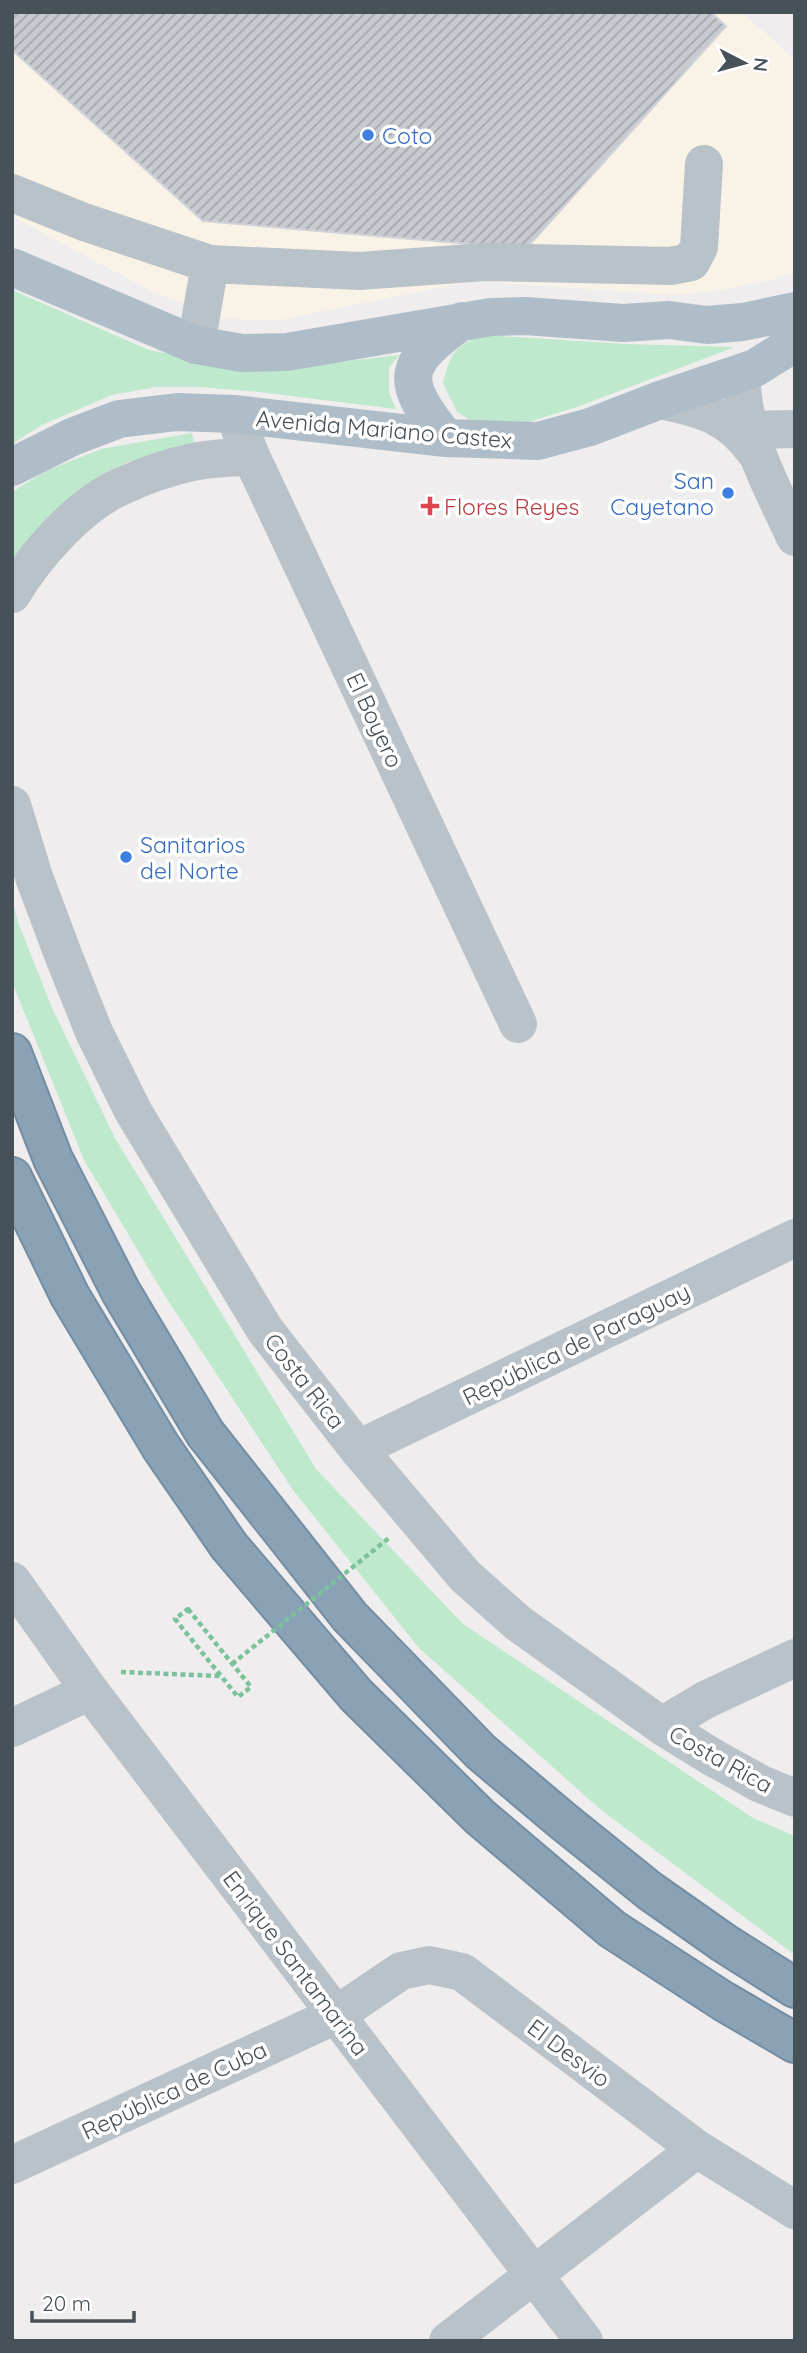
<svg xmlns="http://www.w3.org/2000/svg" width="807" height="2353" font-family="Quicksand,sans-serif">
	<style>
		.commercial { fill: #f9f3e7 }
		.grass { fill: #bfe9cd }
		.building { fill: url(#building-hatch); stroke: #d1d3d8; stroke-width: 2 }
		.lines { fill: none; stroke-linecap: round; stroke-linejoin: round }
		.highway-casing { stroke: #758da2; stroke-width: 42 }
		.path { stroke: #7bc29b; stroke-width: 4.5; stroke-dasharray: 5 3.5; stroke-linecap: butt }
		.minor { stroke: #b9c2c8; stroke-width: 38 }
		.major { stroke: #afbdc9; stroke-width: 38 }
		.highway { stroke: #8aa2b6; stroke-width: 38 }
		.path-bridge { stroke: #7bc29b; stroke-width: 4.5; stroke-dasharray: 5 3.5; stroke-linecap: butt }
		.shop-dot { fill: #3f7fe0; stroke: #fff; stroke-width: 2.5 }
		.health-dot { fill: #e0444e; stroke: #fff; stroke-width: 2.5 }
		.labels { text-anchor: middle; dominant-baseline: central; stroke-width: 7; stroke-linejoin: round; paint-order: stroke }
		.shop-label { font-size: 23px; fill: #366cbe; stroke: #fff; text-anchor: start }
		.street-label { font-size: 23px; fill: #475158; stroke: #fff }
		.health-label { font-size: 23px; fill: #be3a42; stroke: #fff; text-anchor: start }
	</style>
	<defs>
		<pattern id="building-hatch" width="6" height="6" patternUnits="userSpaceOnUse" patternTransform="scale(1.75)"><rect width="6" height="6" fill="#c7cacf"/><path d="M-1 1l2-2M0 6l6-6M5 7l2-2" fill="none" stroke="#a3a6ab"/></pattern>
	</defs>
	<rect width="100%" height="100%" fill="#efeded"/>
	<!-- commercial -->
	<path class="commercial" d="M 12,12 L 742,12 L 795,60 L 795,272 L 770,280 L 721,290 L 674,295 L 473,281 L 275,321 L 217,318 L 149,290 L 12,216 Z"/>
	<!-- grass -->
	<path class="grass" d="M 12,290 L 149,350 L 190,358 L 288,368 L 400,355 L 389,367 L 389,393 L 396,409 L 259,392 L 198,387 L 156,387 L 112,395 L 42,425 L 12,444 Z
		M 483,335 L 625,344 L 735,347 L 577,407 L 525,423 L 478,425 L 457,412 L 443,383 C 451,353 453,347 483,335 Z
		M 192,433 L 196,450 L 127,462 L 85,490 L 12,561 L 12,492 L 46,471 L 101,449 Z
		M 12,898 L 18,922 L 52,1008 L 115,1138 L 316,1469 L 463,1624 L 753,1818 L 795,1836 L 795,1955 L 601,1810 L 419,1648 L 293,1490 L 165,1296 L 84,1160 L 12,982 Z"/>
	<!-- building -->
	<path class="building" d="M 12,12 L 711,12 L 726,26 L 526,249 L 203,221 L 12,50 Z"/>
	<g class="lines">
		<!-- highway casing -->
		<g class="highway-casing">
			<path id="highway" d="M 12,1053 L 53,1159 L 121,1292 L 205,1433 L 350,1617 L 481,1752 L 563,1821 L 650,1891 L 724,1943 L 795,1988
				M 12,1177 L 70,1296 L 161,1447 L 229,1546 L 356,1695 L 480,1817 L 612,1929 L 723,2001 L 795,2043"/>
		</g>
		<!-- path -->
		<path class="path" d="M 188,1609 L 251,1687 L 238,1697 L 175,1619 Z
			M 121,1672 L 220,1676"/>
		<!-- minor -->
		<path class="minor" d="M 12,193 L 84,222 L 210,264 L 359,271 L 485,262 L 671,266 L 691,262 L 699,247 L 704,164
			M 196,345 L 210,264
			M 742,373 C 740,431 771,485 795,537
			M 660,400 C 701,408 730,416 755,452
			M 234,414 L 251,456 L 518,1024
			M 750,430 L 795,429
			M 12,594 C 35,555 80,504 122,486 C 144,476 169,467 193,462 C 211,458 232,458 251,456
			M 12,805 L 34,877 L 64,957 L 94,1032 L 133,1111 L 265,1330 L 358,1449 L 465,1576 L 518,1623 L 662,1726 L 712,1757 L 761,1784 L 795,1798
			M 358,1449 L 795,1238
			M 12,1581 L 90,1691 L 584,2341
			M 662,1726 L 705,1700 L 795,1658
			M 12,1728 L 90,1691
			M 12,2165 L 336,2015 L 401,1971 L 429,1965 L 462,1972 L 697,2149 L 795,2210
			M 448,2341 L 697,2149"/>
		<!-- major -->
		<path class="major" d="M 12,267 L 196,345 L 242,353 L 287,352 L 491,317 L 525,316 L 623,323 L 669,320 L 707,325 L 743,322 L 795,311
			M 446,438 C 398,380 402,364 462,321
			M 12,467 L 72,437 L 119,419 L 177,412 L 234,414 L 446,438 L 538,441 L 590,427 L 660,400 L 755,368 L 795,343"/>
		<!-- highway -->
		<use href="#highway" class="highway"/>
		<!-- path-bridge -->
		<path class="path-bridge" d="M 232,1664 L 389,1538"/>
	</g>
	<!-- markers -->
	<g class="shop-dot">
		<circle cx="368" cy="135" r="7"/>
		<circle cx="728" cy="493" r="7"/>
		<circle cx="126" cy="857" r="7"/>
	</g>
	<path class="health-dot" d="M426.5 495.5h7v7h7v7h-7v7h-7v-7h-7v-7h7z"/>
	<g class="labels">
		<!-- shop labels -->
		<g class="shop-label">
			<text x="382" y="135">Coto</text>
			<text x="714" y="480" text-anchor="end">San<tspan x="714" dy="26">Cayetano</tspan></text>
			<text x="140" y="844">Sanitarios<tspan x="140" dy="26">del Norte</tspan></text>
		</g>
		<!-- street labels -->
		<g class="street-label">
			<text transform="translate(384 429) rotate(5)">Avenida Mariano Castex</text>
			<text transform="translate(375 720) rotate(65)">El Boyero</text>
			<text transform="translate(576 1344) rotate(-26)">República de Paraguay</text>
			<text transform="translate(305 1381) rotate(52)">Costa Rica</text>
			<text transform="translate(721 1759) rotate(29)">Costa Rica</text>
			<text transform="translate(296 1963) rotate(53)">Enrique Santamarina</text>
			<text transform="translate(569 2053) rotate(37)">El Desvio</text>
			<text transform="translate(174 2090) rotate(-25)">República de Cuba</text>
		</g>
		<!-- health labels -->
		<g class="health-label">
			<text x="444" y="506">Flores Reyes</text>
		</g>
	</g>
	<!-- border -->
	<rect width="807" height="2353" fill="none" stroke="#475158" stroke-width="28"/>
	<!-- north arrow -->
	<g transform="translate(744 63) rotate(96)" stroke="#ffffff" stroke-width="5" paint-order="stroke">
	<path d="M0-5L12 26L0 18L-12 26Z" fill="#475158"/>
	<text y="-10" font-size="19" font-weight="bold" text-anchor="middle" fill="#475158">N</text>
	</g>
	<!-- scale -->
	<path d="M32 2311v10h102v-10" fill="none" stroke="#475158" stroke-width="3.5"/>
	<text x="42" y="2311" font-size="21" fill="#475158" stroke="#ffffff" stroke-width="5" paint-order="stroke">20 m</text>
</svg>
